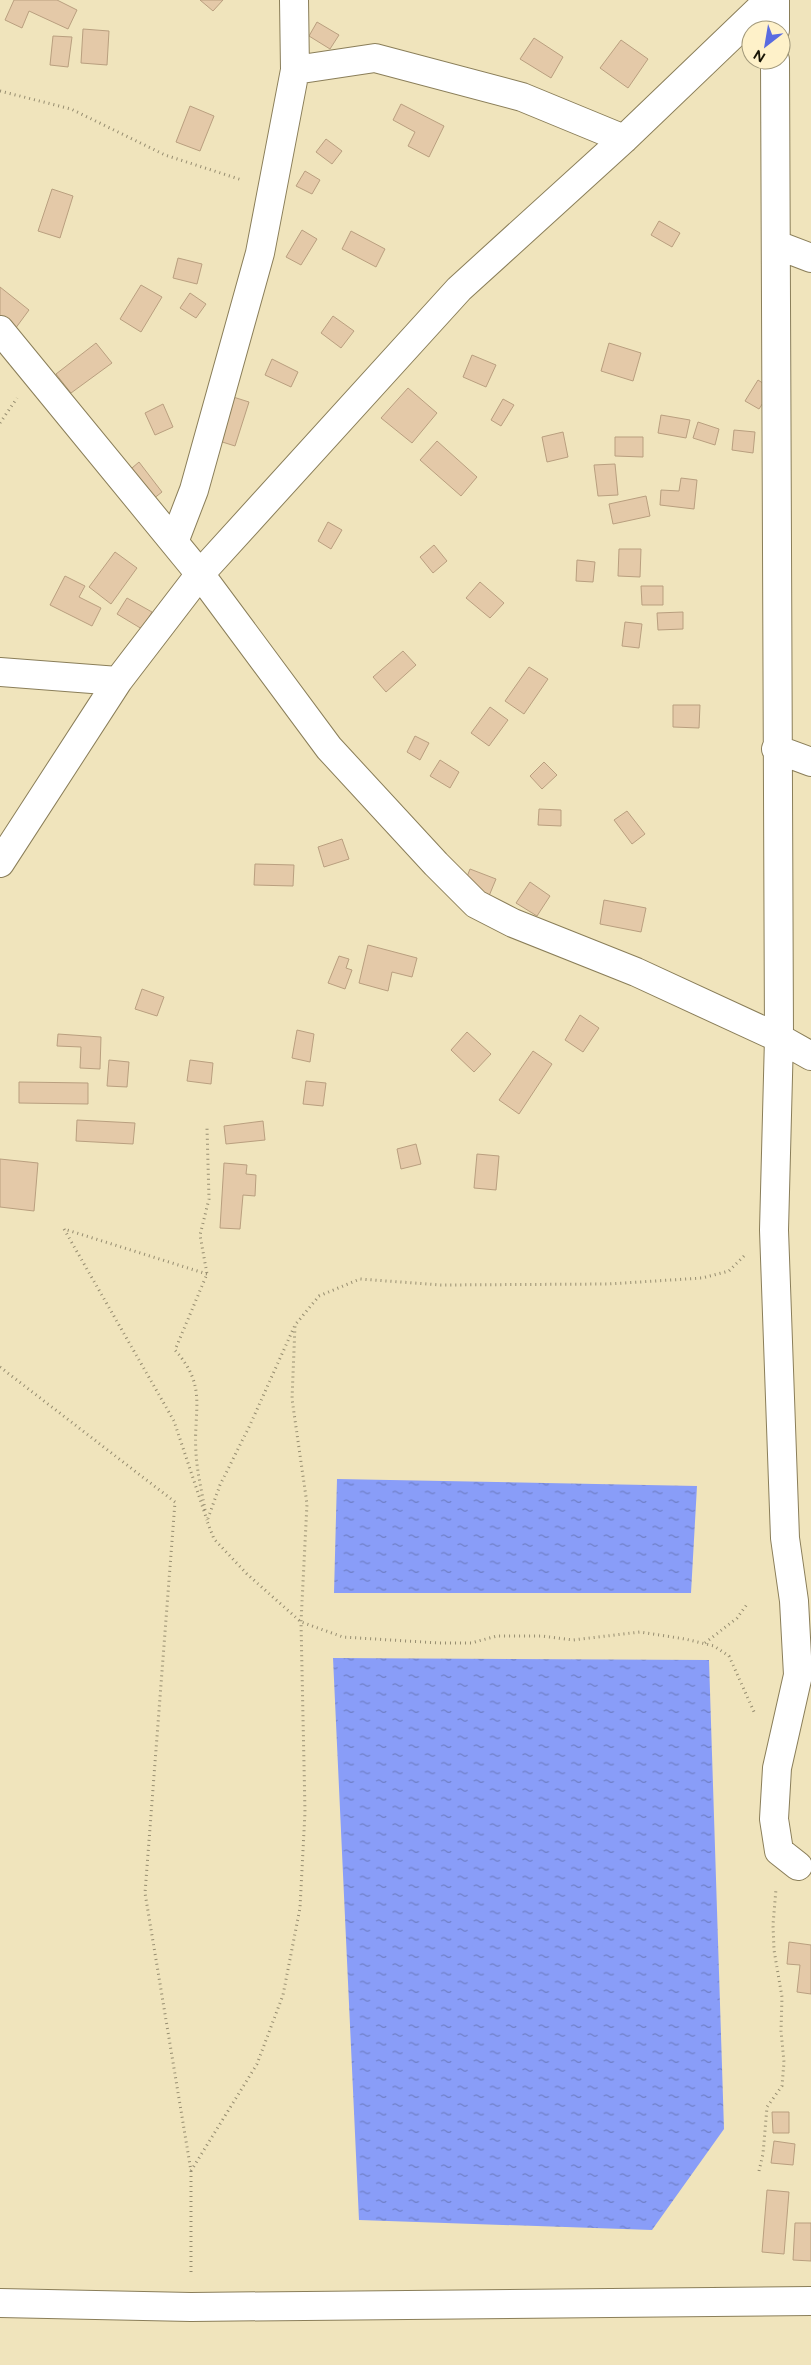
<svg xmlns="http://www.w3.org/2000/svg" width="811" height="2365" font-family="Figtree,sans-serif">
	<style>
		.water { fill: url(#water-ripples) }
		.building { fill: #e4c9a8; stroke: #b99f7f }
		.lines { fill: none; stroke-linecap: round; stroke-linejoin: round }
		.street-casing { stroke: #8a7e59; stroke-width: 30 }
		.secondary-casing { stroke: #8a7e59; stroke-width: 30 }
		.path { stroke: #968d70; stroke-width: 3; stroke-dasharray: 1 4; stroke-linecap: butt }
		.street { stroke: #fff; stroke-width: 28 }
		.secondary { stroke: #fff; stroke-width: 28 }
	</style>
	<defs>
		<pattern id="water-ripples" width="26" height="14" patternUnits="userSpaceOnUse" patternTransform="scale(1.25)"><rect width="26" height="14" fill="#899df8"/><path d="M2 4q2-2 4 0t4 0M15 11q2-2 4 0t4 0" fill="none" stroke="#6f7fc7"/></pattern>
	</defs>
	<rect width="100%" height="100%" fill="#f0e4bc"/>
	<!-- water -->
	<path class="water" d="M 337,1479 L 697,1486 L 691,1593 L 334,1593 Z
		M 333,1658 L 709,1660 L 724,2129 L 652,2230 L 359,2220 Z"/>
	<!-- building -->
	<path class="building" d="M 14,0 L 57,0 L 77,10 L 68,29 L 29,11 L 22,28 L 5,20 Z
		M 200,0 L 223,0 L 213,11 Z
		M 317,22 L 339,35 L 330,49 L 309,36 Z
		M 83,29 L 109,31 L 107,65 L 81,63 Z
		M 53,36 L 72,37 L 68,67 L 50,65 Z
		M 534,38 L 563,57 L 551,78 L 520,59 Z
		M 621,40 L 648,59 L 628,88 L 600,68 Z
		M 401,104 L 444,126 L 429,157 L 408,146 L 415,132 L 393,120 Z
		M 190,106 L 214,116 L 200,151 L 176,142 Z
		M 326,139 L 342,151 L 332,164 L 316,152 Z
		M 305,171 L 320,180 L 312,194 L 296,186 Z
		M 52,189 L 73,196 L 60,238 L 38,231 Z
		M 659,221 L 680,233 L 672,247 L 651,235 Z
		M 302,230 L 317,239 L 301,265 L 286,257 Z
		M 351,231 L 385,249 L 376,267 L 342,249 Z
		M 178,258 L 202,264 L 197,284 L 173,278 Z
		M 141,285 L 162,297 L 141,332 L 120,319 Z
		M 0,287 L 29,310 L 15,329 L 0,318 Z
		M 190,293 L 206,304 L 196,318 L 180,308 Z
		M 333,316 L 354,331 L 341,348 L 321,333 Z
		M 96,343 L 112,363 L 71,393 L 56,374 Z
		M 609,343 L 641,353 L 633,381 L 601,371 Z
		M 472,355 L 496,365 L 486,387 L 463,377 Z
		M 272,359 L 298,372 L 291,387 L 265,375 Z
		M 758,380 L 772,389 L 759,409 L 745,401 Z
		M 408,388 L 437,413 L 412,443 L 381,418 Z
		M 230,396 L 249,402 L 235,446 L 216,440 Z
		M 503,399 L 514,405 L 501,426 L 491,420 Z
		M 163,404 L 173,427 L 155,435 L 145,413 Z
		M 661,415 L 690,420 L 686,438 L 658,433 Z
		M 698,422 L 719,429 L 715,445 L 693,438 Z
		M 734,430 L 755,432 L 753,453 L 732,450 Z
		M 563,432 L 568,457 L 547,462 L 542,437 Z
		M 615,437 L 643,437 L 643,457 L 615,456 Z
		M 437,441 L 477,477 L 461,496 L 420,460 Z
		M 139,462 L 162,492 L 148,503 L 125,474 Z
		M 615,464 L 618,495 L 598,496 L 594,465 Z
		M 681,478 L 697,480 L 694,509 L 660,505 L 661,490 L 679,491 Z
		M 646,496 L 650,516 L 613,524 L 609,504 Z
		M 328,522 L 342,530 L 331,549 L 318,541 Z
		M 434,545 L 447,561 L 433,573 L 420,557 Z
		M 619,549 L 641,549 L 640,577 L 618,576 Z
		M 115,552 L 137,568 L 111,604 L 89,587 Z
		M 577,560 L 595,562 L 593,582 L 576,581 Z
		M 65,576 L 85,586 L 79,597 L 101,608 L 92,626 L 50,605 Z
		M 480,582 L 504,603 L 490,618 L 466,598 Z
		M 641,586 L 663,586 L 663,605 L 642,605 Z
		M 127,598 L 152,612 L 142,629 L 117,614 Z
		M 683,612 L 683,629 L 658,630 L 657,613 Z
		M 625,622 L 642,624 L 639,648 L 622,646 Z
		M 403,651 L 416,665 L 386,692 L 373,677 Z
		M 529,667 L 548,679 L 524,714 L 505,701 Z
		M 673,705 L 700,705 L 699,728 L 673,727 Z
		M 490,707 L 508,720 L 489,746 L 471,733 Z
		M 415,736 L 429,743 L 420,760 L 407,752 Z
		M 440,760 L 459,772 L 450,788 L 430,776 Z
		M 544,762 L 557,775 L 542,789 L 530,776 Z
		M 539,809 L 561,810 L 561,826 L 538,825 Z
		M 627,811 L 645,834 L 632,844 L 614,820 Z
		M 342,839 L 349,859 L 324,867 L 318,847 Z
		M 255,864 L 294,865 L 293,886 L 254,885 Z
		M 470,869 L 496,879 L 489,896 L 463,887 Z
		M 530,882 L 550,896 L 537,916 L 516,903 Z
		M 604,900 L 646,908 L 641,932 L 600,924 Z
		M 368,945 L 417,958 L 412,977 L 392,972 L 388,991 L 359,983 Z
		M 339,956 L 349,959 L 346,968 L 352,970 L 345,989 L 328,983 Z
		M 142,989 L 164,997 L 157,1016 L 135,1009 Z
		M 580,1015 L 599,1028 L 583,1052 L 565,1040 Z
		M 297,1030 L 314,1034 L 310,1062 L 292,1058 Z
		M 467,1032 L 491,1054 L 474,1072 L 451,1050 Z
		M 58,1034 L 101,1037 L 100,1069 L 80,1068 L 81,1047 L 57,1046 Z
		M 533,1051 L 552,1064 L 519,1114 L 499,1100 Z
		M 109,1060 L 129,1062 L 127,1087 L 107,1086 Z
		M 190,1060 L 213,1063 L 211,1084 L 187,1081 Z
		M 306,1081 L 326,1083 L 323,1106 L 303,1104 Z
		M 19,1082 L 88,1083 L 88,1104 L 19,1103 Z
		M 77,1120 L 135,1123 L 133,1144 L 76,1141 Z
		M 263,1121 L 265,1140 L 226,1144 L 224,1126 Z
		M 416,1144 L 421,1164 L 401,1169 L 397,1149 Z
		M 477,1154 L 499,1156 L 496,1190 L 474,1188 Z
		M 0,1159 L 38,1163 L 34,1211 L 0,1207 Z
		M 224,1163 L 247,1165 L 246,1174 L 256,1175 L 255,1196 L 243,1195 L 240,1229 L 220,1228 Z
		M 789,1942 L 811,1945 L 811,1994 L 797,1992 L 800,1965 L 787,1964 Z
		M 772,2112 L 789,2112 L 789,2133 L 773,2133 Z
		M 774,2141 L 795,2144 L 793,2165 L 771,2163 Z
		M 767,2190 L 789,2192 L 784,2254 L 762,2252 Z
		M 795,2223 L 811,2223 L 811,2261 L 793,2260 Z"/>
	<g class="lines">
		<!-- street casing -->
		<g class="street-casing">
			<path id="street" d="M 775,0 L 775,30
				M 775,60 L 779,1038 L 774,1230 L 785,1538 L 794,1601 L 798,1675 L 777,1768 L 774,1819 L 779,1851 L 798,1866
				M 295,70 L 375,58 L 522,97 L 624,139
				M 777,245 L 811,258
				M 0,330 L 200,574 L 329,748 L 436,864 L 476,904 L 513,923 L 636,972 L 779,1038 L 811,1056
				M 174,542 L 194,490 L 260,253 L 295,70 L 294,0
				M 0,672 L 118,681
				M 776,749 L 811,762
				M 0,863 L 118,681 L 200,574 L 459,289 L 624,139 L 769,0"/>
		</g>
		<!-- secondary casing -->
		<g class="secondary-casing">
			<path id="secondary" d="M 0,2303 L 191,2307 L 811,2301"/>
		</g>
		<!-- path -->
		<path class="path" d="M 0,91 L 71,109 L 165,155 L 242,180
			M 0,423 L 17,398
			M 744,1256 L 729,1271 L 702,1278 L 608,1284 L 441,1285 L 360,1279 L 319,1296 L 295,1325 L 250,1425 L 220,1485 L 207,1521 L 214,1539 L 247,1574 L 301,1622 L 343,1637 L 439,1643 L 471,1643 L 497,1636 L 542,1636 L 573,1640 L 640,1632 L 685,1639 L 714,1646 L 729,1656 L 755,1714
			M 207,1274 L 64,1229 L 174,1421 L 207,1520
			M 0,1367 L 175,1502 L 145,1893 L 191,2171 L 191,2276
			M 205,1510 C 202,1492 197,1472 196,1453 C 193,1409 208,1387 175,1350 L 207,1274 L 200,1235 L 209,1199 L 207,1128
			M 705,1643 L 737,1618 L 748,1603
			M 191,2171 L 257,2064 L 283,1995 L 300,1908 L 305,1812 L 301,1622 L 307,1504 L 292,1399 L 295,1326
			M 759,2171 L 763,2154 L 767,2107 L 782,2086 L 784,2062 L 781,2031 L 782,1997 L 774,1950 L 773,1925 L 776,1889"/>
		<!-- street -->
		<use href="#street" class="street"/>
		<!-- secondary -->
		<use href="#secondary" class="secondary"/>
	</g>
	<!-- north arrow -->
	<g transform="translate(766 45) rotate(211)"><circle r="24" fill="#fef1c9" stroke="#a2997b"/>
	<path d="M0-4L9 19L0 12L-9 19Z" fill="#596be1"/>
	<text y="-8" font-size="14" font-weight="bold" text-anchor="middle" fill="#181405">N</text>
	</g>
</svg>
